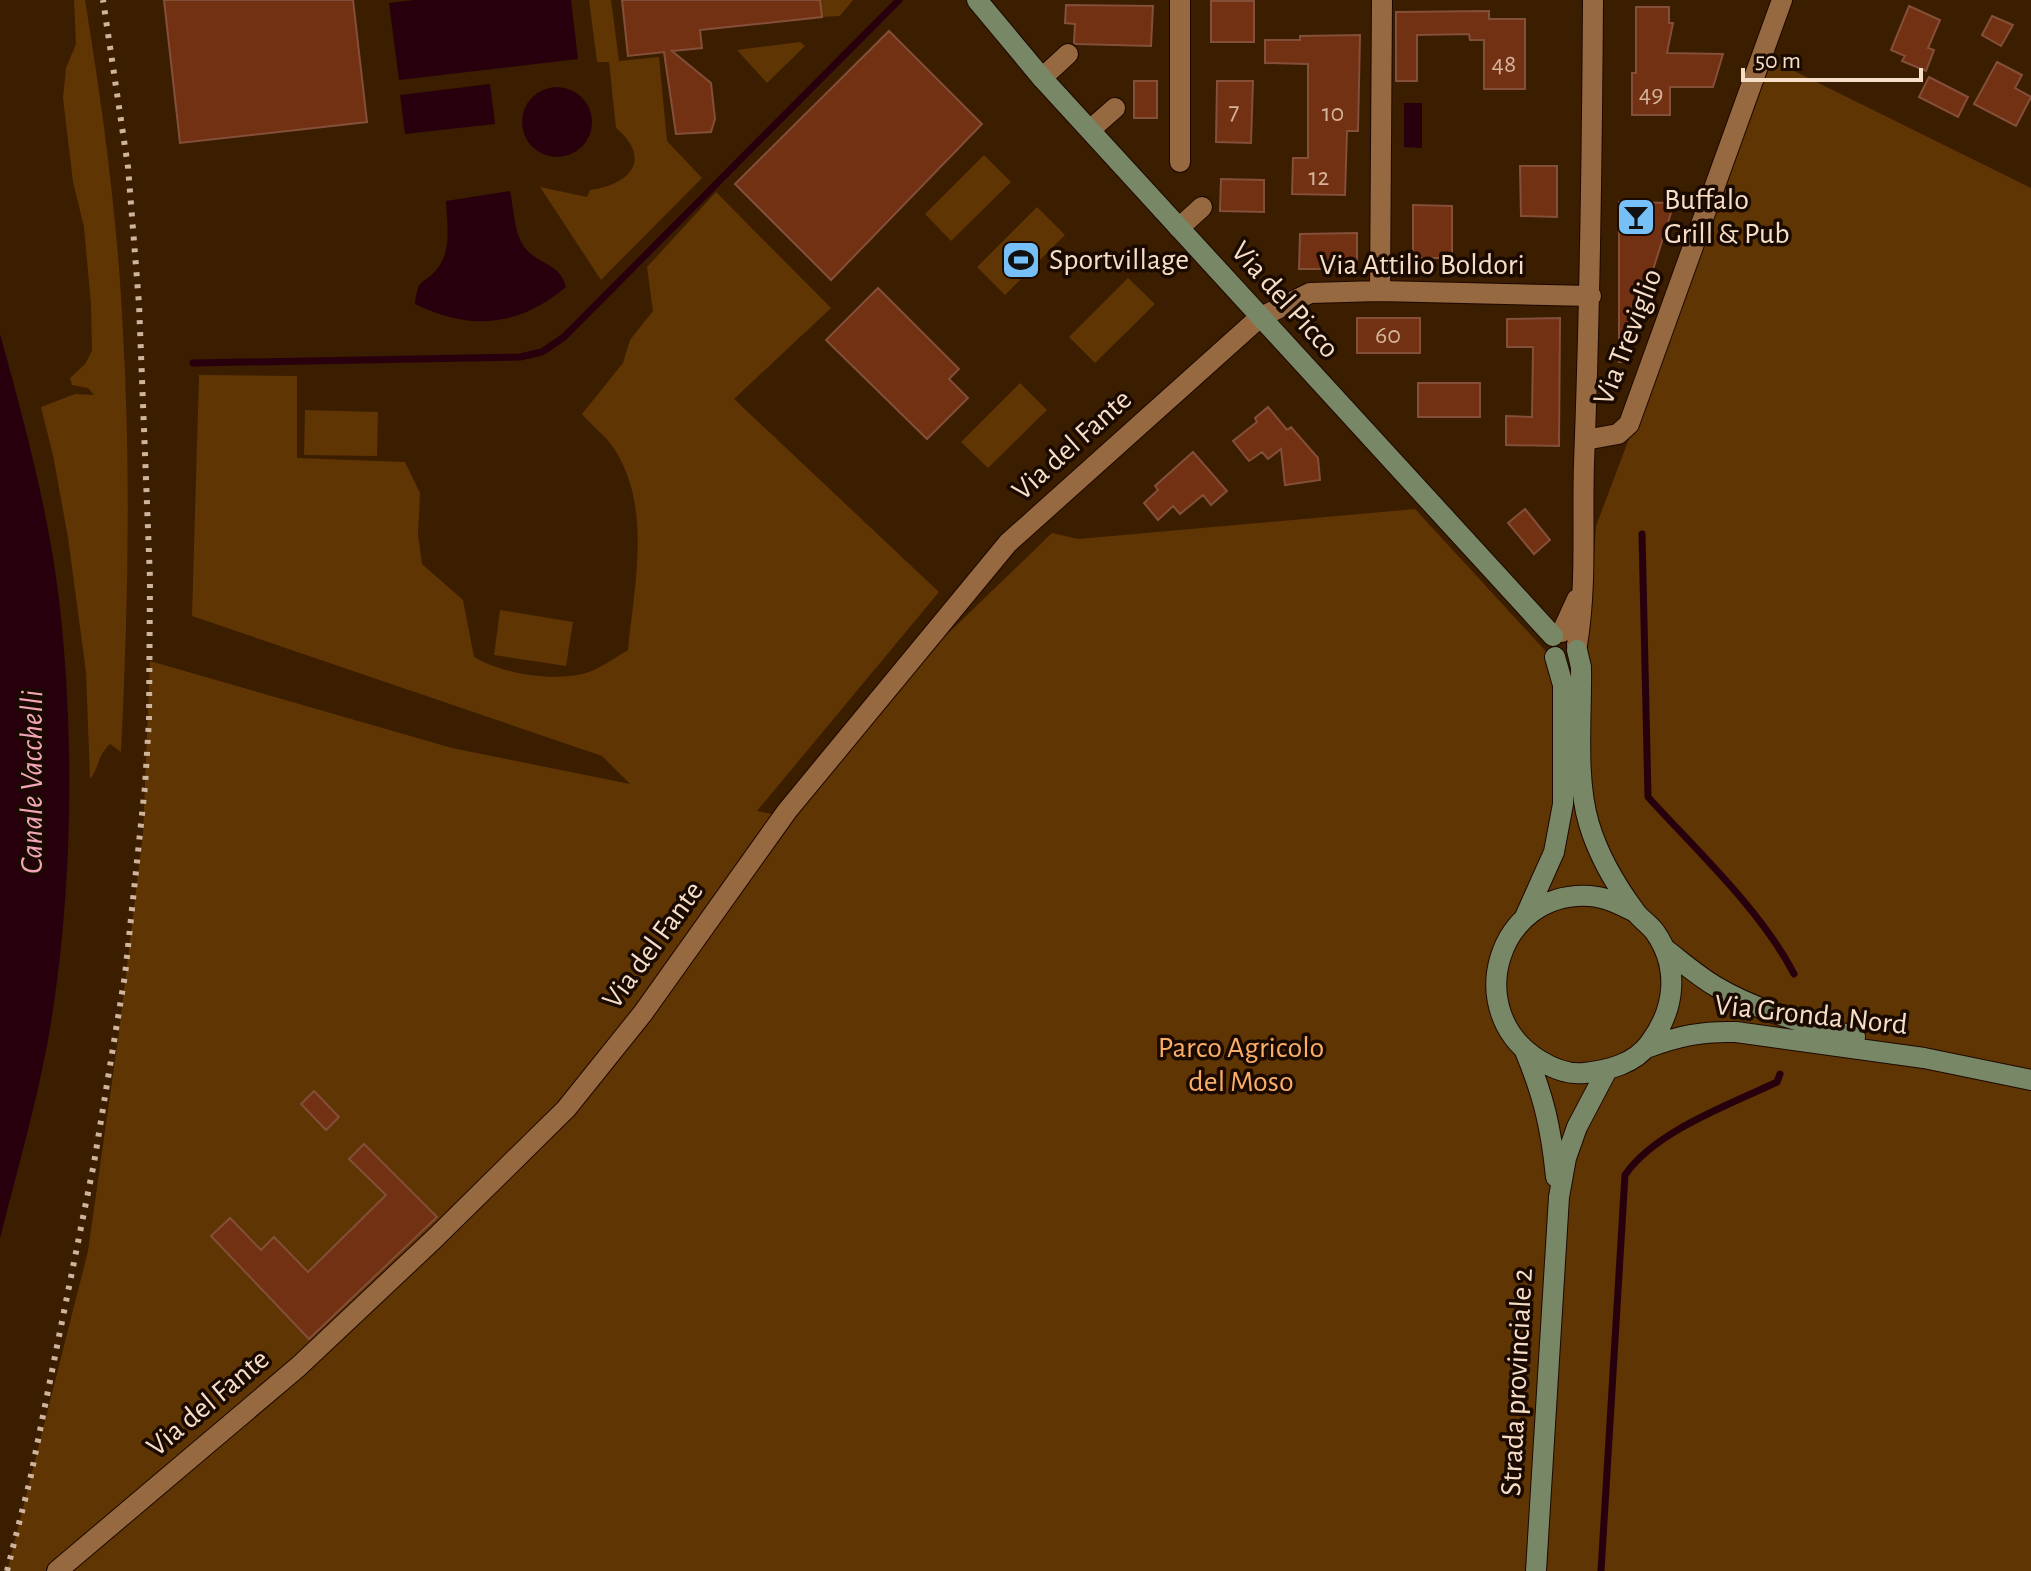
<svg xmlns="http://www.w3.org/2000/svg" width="2031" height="1571" font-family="'Alegreya Sans',sans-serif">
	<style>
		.green { fill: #5f3504 }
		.water { fill: #28000d }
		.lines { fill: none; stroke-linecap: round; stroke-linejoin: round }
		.stream { stroke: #28000d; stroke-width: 7 }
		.building { fill: #723113; stroke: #844f39; stroke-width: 2 }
		.street-casing { stroke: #1d0800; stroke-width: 22 }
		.secondary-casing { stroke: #1d0800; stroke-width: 22 }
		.street { stroke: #966940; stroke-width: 20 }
		.secondary { stroke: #788866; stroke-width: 20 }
		.rail { stroke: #cfb59e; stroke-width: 6; stroke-dasharray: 4 8; stroke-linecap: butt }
		.labels { text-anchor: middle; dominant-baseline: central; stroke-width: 7; stroke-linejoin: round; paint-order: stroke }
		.number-label { font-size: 26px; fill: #d6b39b }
		.poi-label { font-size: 30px; fill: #f7dec8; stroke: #1a0a00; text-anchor: start }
		.street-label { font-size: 30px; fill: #f7dec8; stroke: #1a0a00 }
		.park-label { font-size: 30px; fill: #fbae67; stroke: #1a0a00 }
		.water-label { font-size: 32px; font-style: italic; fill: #f2a5b8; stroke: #1a0a00 }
	</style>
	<rect width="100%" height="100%" fill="#3b1d00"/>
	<!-- green -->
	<path class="green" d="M 74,0 L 85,0 C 103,110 118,221 123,333 C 131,473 128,612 121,752 L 110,744 C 97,756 100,766 90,779 L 86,672 L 68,538 L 53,455 L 41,407 L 75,394 L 94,395 L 88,388 L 72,385 L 70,378 L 85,364 L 92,351 L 91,305 L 84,227 L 73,182 L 63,98 L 66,68 L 76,44 Z
		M 589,0 L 611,0 L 619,61 L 659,57 L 667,141 L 702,178 L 601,280 L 540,187 L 587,197 L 590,190 C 630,185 653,159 616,128 L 609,62 L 597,62 Z
		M 820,0 L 853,0 L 840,16 L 822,17 Z
		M 800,42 L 805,46 L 767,83 L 737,50 Z
		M 1772,60 L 2031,188 L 2031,1571 L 7,1571 L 88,1251 L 119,1032 L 143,833 L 150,661 L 452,748 L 630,784 L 602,756 L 192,616 L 199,375 L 297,376 L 297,458 L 405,462 L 420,493 L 418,535 L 422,564 L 463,600 L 474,657 C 503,674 556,683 589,672 C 602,667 616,657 628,650 C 634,586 652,508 615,450 C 607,437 592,426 582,414 L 623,363 L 630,340 L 653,311 L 647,267 L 716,192 L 831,308 L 734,399 L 939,592 L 757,811 L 791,818 L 904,676 L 1052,533 L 1078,539 L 1415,509 L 1585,694 L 1596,526 Z
		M 984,155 L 1011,182 L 951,241 L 925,214 Z
		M 1037,207 L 1065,235 L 1005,295 L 977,267 Z
		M 1128,278 L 1155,304 L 1095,363 L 1069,337 Z
		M 1020,383 L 1047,410 L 988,468 L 961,442 Z
		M 305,410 L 378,412 L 377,456 L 304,455 Z
		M 500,610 L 573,622 L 566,666 L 494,655 Z"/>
	<!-- water -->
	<path class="water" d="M 414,0 L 571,0 L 578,59 L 399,80 L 389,3 Z
		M 490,84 L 495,124 L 405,134 L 400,95 Z
		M522 122a35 35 0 1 1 70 0a35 35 0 1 1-70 0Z
		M 1404,103 L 1422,103 L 1422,148 L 1404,147 Z
		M 510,191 C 514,209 514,234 525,248 C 540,266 559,262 566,287 C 518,327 471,331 415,304 C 418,276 423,286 437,269 C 452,251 447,223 446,201 Z
		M 0,334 C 24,421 48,509 59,599 C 74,730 73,872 54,1003 C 43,1082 20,1160 0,1238 Z"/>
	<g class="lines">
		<!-- stream -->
		<path class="stream" d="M 193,363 L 520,357 L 542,352 L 564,337 L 899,0
			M 1642,534 L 1648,797 C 1696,850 1761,910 1794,974
			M 1601,1571 L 1625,1175 C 1655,1131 1729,1105 1777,1082 L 1780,1074"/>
	</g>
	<!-- building -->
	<path class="building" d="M 164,0 L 353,0 L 367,122 L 180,143 Z
		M 622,0 L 820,0 L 822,17 L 700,30 L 702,48 L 672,51 L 711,83 L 715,119 L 711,132 L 676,134 L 664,52 L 628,56 Z
		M 1211,1 L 1254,1 L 1254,42 L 1211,42 Z
		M 1066,5 L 1153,6 L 1151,46 L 1076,44 L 1074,43 L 1075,24 L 1065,23 Z
		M 1909,6 L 1940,20 L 1928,48 L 1934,50 L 1926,71 L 1902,61 L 1905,56 L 1891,50 Z
		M 1636,7 L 1669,7 L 1669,23 L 1673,23 L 1667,53 L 1723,54 L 1713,87 L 1670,87 L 1670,115 L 1632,115 L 1632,73 L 1636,73 Z
		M 1489,11 L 1489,19 L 1525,19 L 1525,89 L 1484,89 L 1484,40 L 1470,40 L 1469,34 L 1417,35 L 1417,81 L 1396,81 L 1396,12 Z
		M 1992,16 L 2013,25 L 2001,46 L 1982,35 Z
		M 889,31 L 982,124 L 831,280 L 735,184 Z
		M 1360,35 L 1358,131 L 1347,131 L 1345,195 L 1292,194 L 1293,158 L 1308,158 L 1308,64 L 1265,63 L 1265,40 L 1300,40 L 1300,36 Z
		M 1997,62 L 2022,75 L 2015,88 L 2031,97 L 2016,126 L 1974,104 Z
		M 1929,77 L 1968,97 L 1958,117 L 1919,97 Z
		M 1134,81 L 1157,81 L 1157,118 L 1134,118 Z
		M 1217,81 L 1253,81 L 1251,143 L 1216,142 Z
		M 1520,166 L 1557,166 L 1557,217 L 1521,216 Z
		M 1221,179 L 1264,180 L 1264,212 L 1220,211 Z
		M 1619,202 L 1674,203 L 1624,362 L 1619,362 Z
		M 1413,205 L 1452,206 L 1452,258 L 1413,258 Z
		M 1357,233 L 1357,269 L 1299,269 L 1300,234 Z
		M 878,288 L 959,369 L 949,379 L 968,398 L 927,439 L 826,340 Z
		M 1357,318 L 1420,318 L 1420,353 L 1357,353 Z
		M 1560,318 L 1559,446 L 1506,445 L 1506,416 L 1532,417 L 1533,347 L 1507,347 L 1507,319 Z
		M 1418,383 L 1480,383 L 1480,417 L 1418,417 Z
		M 1268,407 L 1287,430 L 1291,427 L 1318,458 L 1320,480 L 1285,485 L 1281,449 L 1268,459 L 1262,452 L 1249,461 L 1233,441 L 1257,422 L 1255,418 Z
		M 1193,452 L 1227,491 L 1211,505 L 1203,495 L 1180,514 L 1173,506 L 1158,520 L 1144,503 L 1158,490 L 1155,486 Z
		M 1525,509 L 1550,540 L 1534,554 L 1508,523 Z
		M 314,1091 L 339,1117 L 326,1130 L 301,1104 Z
		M 364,1144 L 437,1217 L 309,1339 L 211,1236 L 230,1218 L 261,1250 L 274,1237 L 308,1272 L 386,1195 L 349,1159 Z"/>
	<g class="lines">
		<!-- street casing -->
		<g class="street-casing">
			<path id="street" d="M 1042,78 L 1068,54
				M 1090,130 L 1115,108
				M 1180,162 L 1180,0
				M 1179,228 L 1202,207
				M 1380,291 L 1382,0
				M 1585,440 L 1618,434 L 1629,424 L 1782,0
				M 1562,632 L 1577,599
				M 1577,645 C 1587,585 1582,523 1584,463 C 1590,308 1592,154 1593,0
				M 57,1571 L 298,1367 L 434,1239 L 566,1109 L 643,1013 L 787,811 L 1008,543 L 1259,318 L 1310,293 L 1380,291 L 1591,296"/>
		</g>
		<!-- secondary casing -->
		<g class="secondary-casing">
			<path id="secondary" d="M 977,0 L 1042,78 L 1553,636
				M 1577,650 L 1581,667 C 1582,716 1575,777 1589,824 C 1598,854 1615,884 1634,910 C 1639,918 1649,924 1655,932 C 1680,968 1675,1010 1649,1044 C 1634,1064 1609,1070 1585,1073 C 1569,1075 1552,1068 1539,1060 C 1461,1012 1497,890 1590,896 C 1606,897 1621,905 1635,912
				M 1525,917 L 1554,852 L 1563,804 L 1563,685 L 1555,657
				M 1665,949 C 1682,962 1698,976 1715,986 C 1758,1012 1808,1023 1855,1037
				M 1646,1048 C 1679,1036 1701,1031 1736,1032 L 1924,1058 L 2031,1080
				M 1525,1051 C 1544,1097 1551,1128 1556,1177
				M 1536,1571 L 1559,1197 L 1566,1158 L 1577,1127 L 1607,1070"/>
		</g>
		<!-- street -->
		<use href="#street" class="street"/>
		<!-- secondary -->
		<use href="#secondary" class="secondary"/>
		<!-- rail -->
		<path class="rail" d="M 7,1571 L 30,1480 L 94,1163 L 125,975 L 145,786 L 149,720 L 150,579 L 139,304 L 128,167 L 103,0"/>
	</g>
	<!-- icons -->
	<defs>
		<g id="bar-square" transform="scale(2)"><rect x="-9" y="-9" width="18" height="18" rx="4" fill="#77c0f7" stroke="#1a0a00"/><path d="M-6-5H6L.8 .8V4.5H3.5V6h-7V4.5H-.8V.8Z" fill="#111"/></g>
		<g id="stadium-square" transform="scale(2)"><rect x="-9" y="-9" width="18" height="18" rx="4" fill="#77c0f7" stroke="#1a0a00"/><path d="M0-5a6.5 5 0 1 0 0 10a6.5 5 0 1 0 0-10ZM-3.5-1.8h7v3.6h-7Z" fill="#111"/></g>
	</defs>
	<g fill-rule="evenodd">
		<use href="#bar-square" x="1636" y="217"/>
		<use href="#stadium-square" x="1021" y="260"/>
	</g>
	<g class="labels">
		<!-- number labels -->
		<g class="number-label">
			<text x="1504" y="64">48</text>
			<text x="1651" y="94">49</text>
			<text x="1234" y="111">7</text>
			<text x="1333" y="113">10</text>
			<text x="1319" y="177">12</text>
			<text x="1388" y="335">60</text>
		</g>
		<!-- poi labels -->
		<g class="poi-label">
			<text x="1664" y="200">Buffalo<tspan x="1664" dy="34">Grill &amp; Pub</tspan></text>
			<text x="1049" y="260">Sportvillage</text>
		</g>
		<!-- street labels -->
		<g class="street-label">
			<text x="1422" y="265">Via Attilio Boldori</text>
			<text transform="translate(1285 300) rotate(48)">Via del Picco</text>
			<text transform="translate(1628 337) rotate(-69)">Via Treviglio</text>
			<text transform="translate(1072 445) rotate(-42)">Via del Fante</text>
			<text transform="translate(653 945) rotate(-54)">Via del Fante</text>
			<text transform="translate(1811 1015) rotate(6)">Via Gronda Nord</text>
			<text transform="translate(1517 1382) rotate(-87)">Strada provinciale 2</text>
			<text transform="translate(208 1403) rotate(-40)">Via del Fante</text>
		</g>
		<!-- park labels -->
		<g class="park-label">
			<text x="1241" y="1048">Parco Agricolo<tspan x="1241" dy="34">del Moso</tspan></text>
		</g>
		<!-- water labels -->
		<g class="water-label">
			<text transform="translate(32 782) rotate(-90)">Canale Vacchelli</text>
		</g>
	</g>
	<!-- scale -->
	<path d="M1743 68v12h178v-12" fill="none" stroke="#f7dec8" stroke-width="4"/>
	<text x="1755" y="68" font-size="24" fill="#f7dec8" stroke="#1a0a00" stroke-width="6" paint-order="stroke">50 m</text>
</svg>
